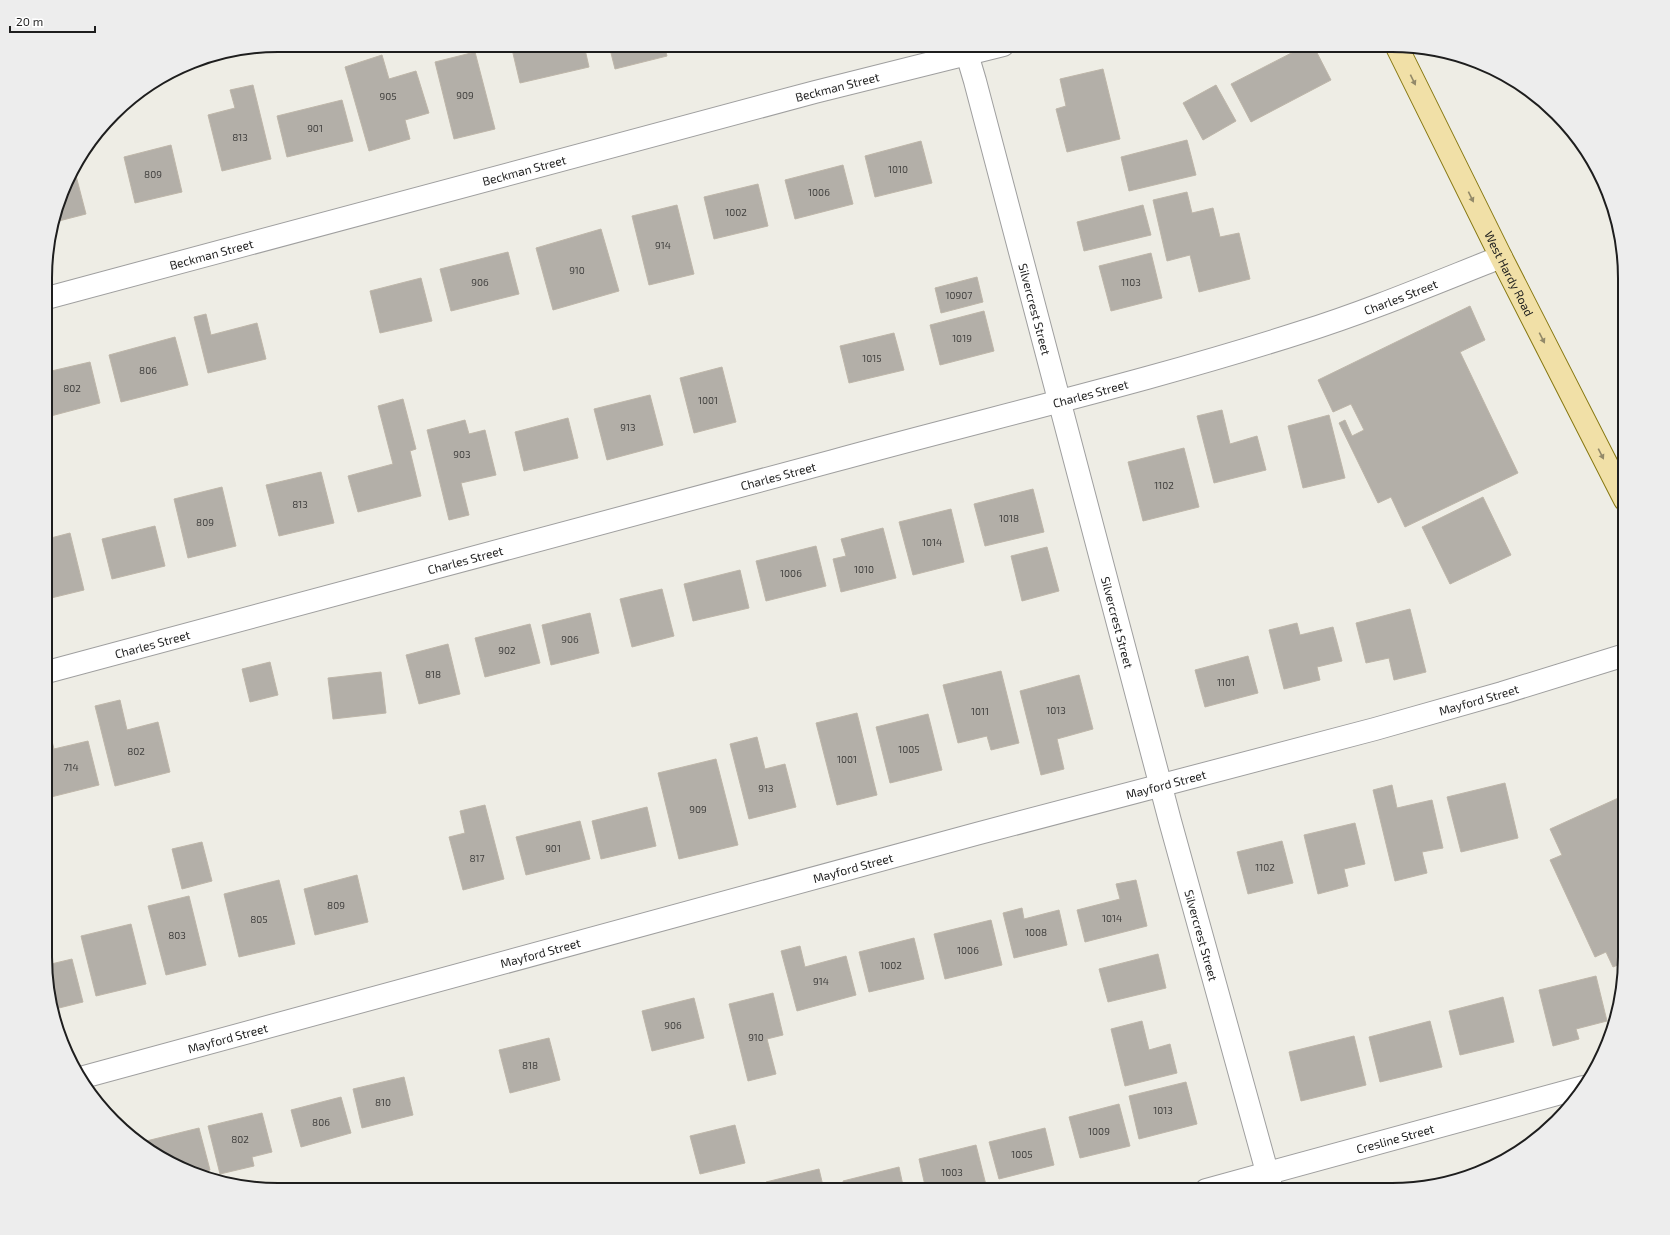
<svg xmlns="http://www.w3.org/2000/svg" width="1670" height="1235" font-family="'Exo 2',sans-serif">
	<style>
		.building { fill: #b3afa8; stroke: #beb6a9 }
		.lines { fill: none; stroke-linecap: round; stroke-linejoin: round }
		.minor-casing { stroke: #9f9f9f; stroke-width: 24 }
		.major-casing { stroke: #877811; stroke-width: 24 }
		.minor { stroke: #fff; stroke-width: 22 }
		.major { stroke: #f1e0a7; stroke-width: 22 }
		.oneway { fill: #928969 }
		.labels { text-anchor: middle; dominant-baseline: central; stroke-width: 3.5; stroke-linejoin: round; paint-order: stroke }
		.number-label { font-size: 10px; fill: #434240 }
		.street-label { font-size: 12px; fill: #1e1e1e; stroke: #fff }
		.rim { fill: none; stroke: #1e1e1e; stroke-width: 2 }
	</style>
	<rect width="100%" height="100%" fill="#eeede5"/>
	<!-- building -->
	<path class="building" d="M 511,45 L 584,45 L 589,67 L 520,83 Z
		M 609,45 L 664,45 L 667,56 L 615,69 Z
		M 1307,45 L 1313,45 L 1331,80 L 1251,122 L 1231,84 Z
		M 475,52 L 495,129 L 454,139 L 435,62 Z
		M 382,55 L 389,79 L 416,71 L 429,113 L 405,120 L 410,139 L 369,151 L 345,67 Z
		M 1103,69 L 1120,139 L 1067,152 L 1056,109 L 1066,106 L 1060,79 Z
		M 253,85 L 271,159 L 222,171 L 208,115 L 235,108 L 230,90 Z
		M 1216,85 L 1236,121 L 1203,140 L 1183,103 Z
		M 342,100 L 353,141 L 287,157 L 277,116 Z
		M 1187,140 L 1196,175 L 1129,191 L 1121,157 Z
		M 921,141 L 932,183 L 875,197 L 865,156 Z
		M 171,145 L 182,192 L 135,203 L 124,157 Z
		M 843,165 L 853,204 L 795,219 L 785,180 Z
		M 74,168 L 86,214 L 55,222 L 69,175 Z
		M 758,184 L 768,226 L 714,239 L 704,197 Z
		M 1187,192 L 1192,213 L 1213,208 L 1220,237 L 1239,233 L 1250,279 L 1199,292 L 1190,255 L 1167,261 L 1153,200 Z
		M 677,205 L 694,274 L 649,285 L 632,216 Z
		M 1143,205 L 1151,235 L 1084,251 L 1077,222 Z
		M 601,229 L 619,291 L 553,310 L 536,248 Z
		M 508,252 L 519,294 L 451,311 L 440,269 Z
		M 1151,253 L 1162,298 L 1111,311 L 1099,266 Z
		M 977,277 L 983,302 L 941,313 L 935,288 Z
		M 421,278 L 432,321 L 380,333 L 370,291 Z
		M 1470,306 L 1485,340 L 1460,352 L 1518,473 L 1405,527 L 1391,497 L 1378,503 L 1339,423 L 1345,420 L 1352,436 L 1364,430 L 1351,404 L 1333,412 L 1318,380 Z
		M 984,311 L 994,351 L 940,365 L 930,325 Z
		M 206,314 L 211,335 L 257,323 L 266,359 L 208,373 L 194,317 Z
		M 894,333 L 904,370 L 849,383 L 840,346 Z
		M 175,337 L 188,385 L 121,402 L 109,355 Z
		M 90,362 L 100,403 L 47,417 L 47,372 Z
		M 722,367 L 736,422 L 694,433 L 680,378 Z
		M 650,395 L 663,445 L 607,460 L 594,409 Z
		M 403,399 L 416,449 L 410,451 L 421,496 L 358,512 L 348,476 L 393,464 L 378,406 Z
		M 1222,410 L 1230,444 L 1257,436 L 1266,470 L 1214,483 L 1197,416 Z
		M 1329,415 L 1345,478 L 1303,488 L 1288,426 Z
		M 568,418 L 578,458 L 524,471 L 515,432 Z
		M 465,420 L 469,434 L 485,430 L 496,475 L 461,483 L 469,515 L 449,520 L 427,430 Z
		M 1184,448 L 1199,507 L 1143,521 L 1128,462 Z
		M 321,472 L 334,523 L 279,536 L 266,485 Z
		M 222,487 L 236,546 L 188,558 L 174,499 Z
		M 1033,489 L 1044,532 L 985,546 L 974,504 Z
		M 1483,497 L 1511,555 L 1450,584 L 1422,527 Z
		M 951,509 L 964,562 L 913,575 L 899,522 Z
		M 155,526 L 165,566 L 112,579 L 102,539 Z
		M 883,528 L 896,578 L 841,592 L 833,559 L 846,556 L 841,539 Z
		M 70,533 L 84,590 L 47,599 L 47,539 Z
		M 816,546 L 826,586 L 766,601 L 756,561 Z
		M 1047,547 L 1059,591 L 1022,601 L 1011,556 Z
		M 740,570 L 749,608 L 693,621 L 684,584 Z
		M 662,589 L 674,636 L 632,647 L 620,599 Z
		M 1410,609 L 1426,672 L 1394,680 L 1389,658 L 1366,663 L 1356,623 Z
		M 590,613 L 599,653 L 551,665 L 542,625 Z
		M 1297,623 L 1300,635 L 1333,627 L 1342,661 L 1317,667 L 1320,680 L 1284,689 L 1269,630 Z
		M 530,624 L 540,663 L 485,677 L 475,638 Z
		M 448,644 L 460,694 L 419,704 L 406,655 Z
		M 1248,656 L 1258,693 L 1205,707 L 1195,670 Z
		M 270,662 L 278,695 L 250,702 L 242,669 Z
		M 1001,671 L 1019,743 L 991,750 L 987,736 L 958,743 L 943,685 Z
		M 381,672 L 386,713 L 333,719 L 328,678 Z
		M 1079,675 L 1093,729 L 1057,739 L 1064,769 L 1041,775 L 1020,691 Z
		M 120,700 L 127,730 L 158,722 L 170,772 L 115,786 L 95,706 Z
		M 857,713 L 877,795 L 837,805 L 816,723 Z
		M 928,714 L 942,770 L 890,783 L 876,727 Z
		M 49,729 L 54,749 L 88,741 L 99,785 L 47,798 L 47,730 Z
		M 757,737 L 765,769 L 785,764 L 796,807 L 749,819 L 730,744 Z
		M 716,759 L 738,845 L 679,859 L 658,773 Z
		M 1505,783 L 1518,838 L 1461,852 L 1447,797 Z
		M 1392,785 L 1397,808 L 1432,800 L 1443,848 L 1422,852 L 1427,873 L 1395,881 L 1373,790 Z
		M 1625,795 L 1625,962 L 1613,967 L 1606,952 L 1595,957 L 1550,860 L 1562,855 L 1550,829 Z
		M 485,805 L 504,879 L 463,890 L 449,837 L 465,833 L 460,811 Z
		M 647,807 L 656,846 L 601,859 L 592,821 Z
		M 580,821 L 590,859 L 526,875 L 516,837 Z
		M 1355,823 L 1365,864 L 1344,869 L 1348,886 L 1318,894 L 1304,835 Z
		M 1282,841 L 1293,883 L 1248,894 L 1237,852 Z
		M 202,842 L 212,881 L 182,889 L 172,849 Z
		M 357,875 L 368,922 L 315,935 L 304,889 Z
		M 279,880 L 295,944 L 239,957 L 224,894 Z
		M 1136,880 L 1147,926 L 1085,942 L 1077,910 L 1120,899 L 1116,884 Z
		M 189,896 L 206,965 L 166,975 L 148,906 Z
		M 1022,908 L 1024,919 L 1059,910 L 1067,945 L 1014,958 L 1003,913 Z
		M 991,920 L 1002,965 L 945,979 L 934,934 Z
		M 131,924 L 146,984 L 96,996 L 81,936 Z
		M 914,938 L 924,979 L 869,992 L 859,952 Z
		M 800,946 L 805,967 L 846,956 L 856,995 L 797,1011 L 781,951 Z
		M 1158,954 L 1166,988 L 1108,1002 L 1099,969 Z
		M 72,959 L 83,1002 L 55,1009 L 47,987 L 47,965 Z
		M 1596,976 L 1607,1021 L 1576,1029 L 1579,1039 L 1553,1046 L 1539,990 Z
		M 773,993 L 783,1035 L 767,1039 L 776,1074 L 748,1081 L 729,1004 Z
		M 1503,997 L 1514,1042 L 1460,1055 L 1449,1011 Z
		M 694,998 L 704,1038 L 652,1051 L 642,1011 Z
		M 1142,1021 L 1149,1050 L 1170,1044 L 1177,1073 L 1125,1086 L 1111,1029 Z
		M 1430,1021 L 1442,1067 L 1380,1082 L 1369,1037 Z
		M 1354,1036 L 1366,1085 L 1301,1101 L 1289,1052 Z
		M 549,1038 L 560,1080 L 510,1093 L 499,1050 Z
		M 404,1077 L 413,1115 L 362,1128 L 353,1089 Z
		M 1186,1082 L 1197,1124 L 1139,1139 L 1129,1096 Z
		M 341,1097 L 351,1133 L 301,1147 L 291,1110 Z
		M 1119,1104 L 1130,1146 L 1080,1158 L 1069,1117 Z
		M 262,1113 L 272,1152 L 252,1157 L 254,1166 L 220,1174 L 208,1126 Z
		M 735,1125 L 745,1163 L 700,1174 L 690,1136 Z
		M 199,1128 L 210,1170 L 196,1174 L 138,1143 Z
		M 1045,1128 L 1054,1165 L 999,1179 L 989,1142 Z
		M 976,1145 L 986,1185 L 966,1190 L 926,1190 L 919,1159 Z
		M 899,1167 L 904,1190 L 845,1190 L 843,1181 Z
		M 819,1169 L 824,1190 L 768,1190 L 766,1182 Z"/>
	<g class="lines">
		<!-- minor casing -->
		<g class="minor-casing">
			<g id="minor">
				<path id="s1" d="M 967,54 L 975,81 L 1170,821 L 1272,1190"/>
				<path id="s2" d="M 47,298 L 815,92 L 1003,45"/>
				<path id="s3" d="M 47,672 C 309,602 571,531 833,461 C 989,418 1147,382 1302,332 C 1369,311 1435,283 1501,257"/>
				<path id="s4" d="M 80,1078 L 976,834 L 1375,729 L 1502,693 L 1625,655"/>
				<path id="s5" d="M 1206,1190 L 1583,1087"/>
			</g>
		</g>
		<!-- major casing -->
		<g class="major-casing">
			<g id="major">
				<path id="s6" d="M 1396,45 L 1501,257 L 1625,500"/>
			</g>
		</g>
		<!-- minor -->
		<use href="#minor" class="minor"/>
		<!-- major -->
		<use href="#major" class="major"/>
	</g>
	<!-- one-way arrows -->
	<defs><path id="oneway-solid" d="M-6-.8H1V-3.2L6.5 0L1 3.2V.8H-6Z"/></defs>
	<g class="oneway">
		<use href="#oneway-solid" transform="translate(1413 80) rotate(64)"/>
		<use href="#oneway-solid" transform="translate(1471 197) rotate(64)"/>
		<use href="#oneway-solid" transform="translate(1542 338) rotate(63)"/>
		<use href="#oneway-solid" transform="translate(1601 454) rotate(63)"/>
	</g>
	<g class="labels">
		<!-- number labels -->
		<g class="number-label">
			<text x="465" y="95">909</text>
			<text x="388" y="96">905</text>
			<text x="315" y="128">901</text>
			<text x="240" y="137">813</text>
			<text x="898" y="169">1010</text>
			<text x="153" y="174">809</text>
			<text x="819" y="192">1006</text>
			<text x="736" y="212">1002</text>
			<text x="663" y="245">914</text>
			<text x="577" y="270">910</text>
			<text x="480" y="282">906</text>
			<text x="1131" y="282">1103</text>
			<text x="959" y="295">10907</text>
			<text x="962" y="338">1019</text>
			<text x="872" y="358">1015</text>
			<text x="148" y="370">806</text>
			<text x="72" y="388">802</text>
			<text x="708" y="400">1001</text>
			<text x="628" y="427">913</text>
			<text x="462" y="454">903</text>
			<text x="1164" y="485">1102</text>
			<text x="300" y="504">813</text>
			<text x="1009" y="518">1018</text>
			<text x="205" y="522">809</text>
			<text x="932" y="542">1014</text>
			<text x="864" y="569">1010</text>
			<text x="791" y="573">1006</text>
			<text x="570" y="639">906</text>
			<text x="507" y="650">902</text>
			<text x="433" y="674">818</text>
			<text x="1226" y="682">1101</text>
			<text x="1056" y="710">1013</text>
			<text x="980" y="711">1011</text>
			<text x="909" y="749">1005</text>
			<text x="136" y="751">802</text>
			<text x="847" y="759">1001</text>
			<text x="71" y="767">714</text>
			<text x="766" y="788">913</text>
			<text x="698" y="809">909</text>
			<text x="553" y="848">901</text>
			<text x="477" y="858">817</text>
			<text x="1265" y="867">1102</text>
			<text x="336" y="905">809</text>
			<text x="1112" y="918">1014</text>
			<text x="259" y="919">805</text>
			<text x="1036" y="932">1008</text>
			<text x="177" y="935">803</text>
			<text x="968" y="950">1006</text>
			<text x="891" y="965">1002</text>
			<text x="821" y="981">914</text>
			<text x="673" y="1025">906</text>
			<text x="756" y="1037">910</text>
			<text x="530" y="1065">818</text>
			<text x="383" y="1102">810</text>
			<text x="1163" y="1110">1013</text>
			<text x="321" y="1122">806</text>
			<text x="1099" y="1131">1009</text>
			<text x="240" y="1139">802</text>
			<text x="1022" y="1154">1005</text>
			<text x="952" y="1172">1003</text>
		</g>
		<!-- street labels -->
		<g class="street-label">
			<text stroke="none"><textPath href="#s2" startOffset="818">Beckman Street</textPath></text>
			<text stroke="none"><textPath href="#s2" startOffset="494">Beckman Street</textPath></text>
			<text stroke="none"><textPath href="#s2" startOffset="170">Beckman Street</textPath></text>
			<text stroke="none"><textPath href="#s6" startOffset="255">West Hardy Road</textPath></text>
			<text stroke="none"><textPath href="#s3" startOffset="1405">Charles Street</textPath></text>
			<text stroke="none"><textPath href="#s1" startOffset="264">Silvercrest Street</textPath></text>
			<text stroke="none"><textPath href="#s3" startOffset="1080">Charles Street</textPath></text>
			<text stroke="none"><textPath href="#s3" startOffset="757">Charles Street</textPath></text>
			<text stroke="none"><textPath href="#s3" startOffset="433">Charles Street</textPath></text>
			<text stroke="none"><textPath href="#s1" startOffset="588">Silvercrest Street</textPath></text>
			<text stroke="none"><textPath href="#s3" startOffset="109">Charles Street</textPath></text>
			<text stroke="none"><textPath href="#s4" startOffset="1449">Mayford Street</textPath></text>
			<text stroke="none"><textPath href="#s4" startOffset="1125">Mayford Street</textPath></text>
			<text stroke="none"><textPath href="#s4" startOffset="801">Mayford Street</textPath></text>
			<text stroke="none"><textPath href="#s1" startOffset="912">Silvercrest Street</textPath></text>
			<text stroke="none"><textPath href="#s4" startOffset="477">Mayford Street</textPath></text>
			<text stroke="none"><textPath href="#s4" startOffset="153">Mayford Street</textPath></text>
			<text stroke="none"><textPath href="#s5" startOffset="196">Cresline Street</textPath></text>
		</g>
	</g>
	<!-- crop -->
	<path d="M0 0H1670V1235H0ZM278 52H1392A226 226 0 0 1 1618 278V957A226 226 0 0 1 1392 1183H278A226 226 0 0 1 52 957V278A226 226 0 0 1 278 52Z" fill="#ededed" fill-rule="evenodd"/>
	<path class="rim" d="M278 52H1392A226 226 0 0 1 1618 278V957A226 226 0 0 1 1392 1183H278A226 226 0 0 1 52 957V278A226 226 0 0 1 278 52Z"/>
	<!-- scale -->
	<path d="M10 26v6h85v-6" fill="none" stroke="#1e1e1e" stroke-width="2"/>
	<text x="16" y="26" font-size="12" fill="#1e1e1e" stroke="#ffffff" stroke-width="3" paint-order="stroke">20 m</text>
</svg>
